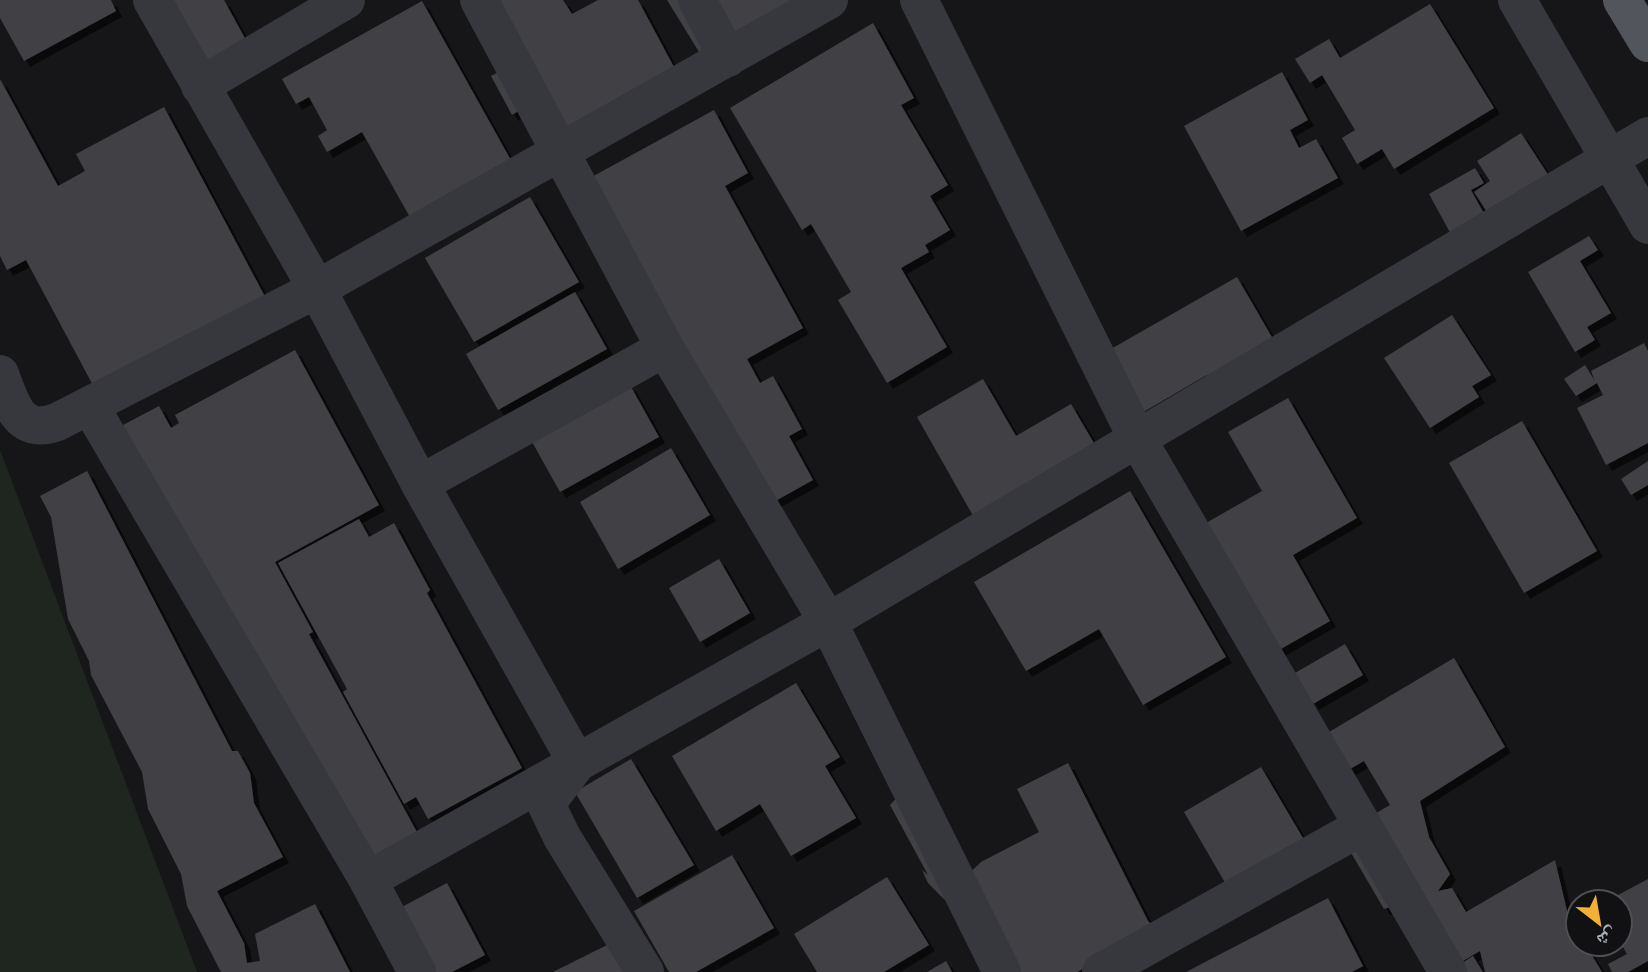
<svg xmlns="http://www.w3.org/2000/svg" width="1648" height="972" font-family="'IBM Plex Sans','Noto Naskh Arabic',sans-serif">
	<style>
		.green { fill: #1e261f }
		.building { fill: #404145; filter: url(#shadow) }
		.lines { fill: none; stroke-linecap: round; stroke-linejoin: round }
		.minor { stroke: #37383d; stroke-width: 38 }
		.major { stroke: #53555c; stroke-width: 38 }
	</style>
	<defs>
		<filter id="shadow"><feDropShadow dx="6" dy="6" stdDeviation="0" flood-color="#0009"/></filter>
	</defs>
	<rect width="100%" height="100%" fill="#161618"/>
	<!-- green -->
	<path class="green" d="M 0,450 L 197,972 L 0,972 Z"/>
	<!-- building -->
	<path class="building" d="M 0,0 L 111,0 L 116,11 L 24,61 L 0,18 Z
		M 147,0 L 224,0 L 253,53 L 193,86 Z
		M 482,0 L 563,0 L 572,14 L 598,0 L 638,0 L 682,82 L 546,156 L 520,110 L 512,115 L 491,76 L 525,58 Z
		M 667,0 L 806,0 L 709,68 Z
		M 422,1 L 512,162 L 411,219 L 362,132 L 327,152 L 318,136 L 327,130 L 309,97 L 296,104 L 282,79 Z
		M 1430,4 L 1494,108 L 1394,169 L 1382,149 L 1357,164 L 1342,138 L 1355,130 L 1322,75 L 1310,83 L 1295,59 L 1329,39 L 1340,58 Z
		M 873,23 L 914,98 L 901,105 L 948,185 L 930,196 L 950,230 L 925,245 L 929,252 L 901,268 L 947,347 L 887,383 L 838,300 L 851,292 L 811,224 L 802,230 L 730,108 Z
		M 1282,72 L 1308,120 L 1290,130 L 1299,148 L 1316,139 L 1338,178 L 1241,231 L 1184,126 Z
		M 0,79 L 58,186 L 85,171 L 76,154 L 164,107 L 270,306 L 95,389 L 26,260 L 7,270 L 0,256 Z
		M 714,110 L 748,173 L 725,186 L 803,328 L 747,359 L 760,383 L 773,376 L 802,429 L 789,436 L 813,480 L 761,509 L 579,184 Z
		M 1521,133 L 1558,190 L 1498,229 L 1474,192 L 1490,181 L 1477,161 Z
		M 1475,168 L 1484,183 L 1471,190 L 1493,230 L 1459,249 L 1429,194 Z
		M 530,197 L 579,282 L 474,342 L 425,258 Z
		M 1589,236 L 1598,250 L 1580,261 L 1611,313 L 1587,327 L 1595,340 L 1575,352 L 1528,272 Z
		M 1237,277 L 1280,351 L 1205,376 L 1140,414 L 1097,357 Z
		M 575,292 L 607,349 L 498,410 L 466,354 Z
		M 1452,315 L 1491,375 L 1472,386 L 1479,397 L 1430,428 L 1384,358 Z
		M 1644,343 L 1648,351 L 1648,443 L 1606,465 L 1577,408 L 1603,395 L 1597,383 L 1576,396 L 1564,379 L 1585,365 L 1595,381 L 1591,371 Z
		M 295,350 L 379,505 L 275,562 L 313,632 L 309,634 L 424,845 L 353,884 L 123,425 L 159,406 L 171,428 L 179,423 L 175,415 Z
		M 983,379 L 1016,436 L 1071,404 L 1098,450 L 976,521 L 917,417 Z
		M 630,385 L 659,437 L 560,492 L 531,440 Z
		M 1288,398 L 1357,518 L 1293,555 L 1330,621 L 1265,658 L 1192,531 L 1262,491 L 1228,432 Z
		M 1522,421 L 1597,551 L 1524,593 L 1449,463 Z
		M 671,448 L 710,515 L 618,569 L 580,502 Z
		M 1648,461 L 1648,485 L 1631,495 L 1621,479 Z
		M 87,471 L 232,751 L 238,751 L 250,773 L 254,803 L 283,857 L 217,891 L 244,943 L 247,963 L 260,961 L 255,934 L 315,904 L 350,972 L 221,972 L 187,906 L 181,874 L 148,809 L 142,772 L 91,675 L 89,661 L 68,619 L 51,517 L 40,496 Z
		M 1130,491 L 1226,657 L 1143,705 L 1099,629 L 1026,671 L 974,582 Z
		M 359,519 L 369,537 L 394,523 L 430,590 L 427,593 L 522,768 L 428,819 L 416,797 L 404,804 L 343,692 L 347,689 L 278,563 Z
		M 719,559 L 750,613 L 700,642 L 669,588 Z
		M 1345,644 L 1363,675 L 1313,704 L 1295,673 Z
		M 1454,658 L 1505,747 L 1420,801 L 1429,837 L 1450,874 L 1438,891 L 1452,888 L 1466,912 L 1555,860 L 1568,915 L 1578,932 L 1578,944 L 1585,944 L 1602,972 L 1485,972 L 1480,951 L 1444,972 L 1391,907 L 1384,909 L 1340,834 L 1390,805 L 1364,761 L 1329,781 L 1307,745 Z
		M 796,683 L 840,757 L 825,766 L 856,818 L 791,856 L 760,804 L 716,831 L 672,756 Z
		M 631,759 L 694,865 L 637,898 L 575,792 Z
		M 1068,763 L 1148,921 L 1158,931 L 1077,972 L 998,972 L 948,903 L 928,883 L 922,870 L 928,875 L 890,805 L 905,789 L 958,884 L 981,862 L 1039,832 L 1017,789 Z
		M 1261,767 L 1316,860 L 1238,905 L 1184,812 Z
		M 732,855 L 774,928 L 696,972 L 669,972 L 634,911 Z
		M 887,877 L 929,945 L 884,972 L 817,972 L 794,934 Z
		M 1648,879 L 1648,961 L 1628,972 L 1612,972 L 1608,964 L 1627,954 L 1620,942 L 1620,902 L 1605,902 Z
		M 447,883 L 485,955 L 452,972 L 409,972 L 381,918 Z
		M 1328,898 L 1363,966 L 1352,972 L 1186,972 Z
		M 611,943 L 625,972 L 553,972 Z
		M 1473,956 L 1483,972 L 1448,972 Z
		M 946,961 L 952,972 L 927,972 Z"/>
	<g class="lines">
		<!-- minor -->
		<path class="minor" d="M 152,0 L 317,289 L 420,484 L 577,763 L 546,804 L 562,837 L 645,972
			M 479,0 L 665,348 L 828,622 L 1002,972
			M 697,0 L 728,58
			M 919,0 L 1138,440 L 1448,972
			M 1517,0 L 1648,225
			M 200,86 L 346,0
			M 0,374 C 11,403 18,436 57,422 L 317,289 L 829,0
			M 90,406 L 368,880 L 417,972
			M 420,484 L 665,348
			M 368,880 L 828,622 L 1648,136
			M 1101,972 L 1363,826"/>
		<!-- major -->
		<path class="major" d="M 1622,0 L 1648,43"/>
	</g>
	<!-- north arrow -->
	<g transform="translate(1599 923) rotate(149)"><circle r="33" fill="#111113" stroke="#4d4f55" stroke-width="2"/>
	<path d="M0-5L12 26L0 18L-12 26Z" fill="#f2b134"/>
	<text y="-10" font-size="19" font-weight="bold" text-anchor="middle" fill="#a8adb8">ش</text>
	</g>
</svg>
